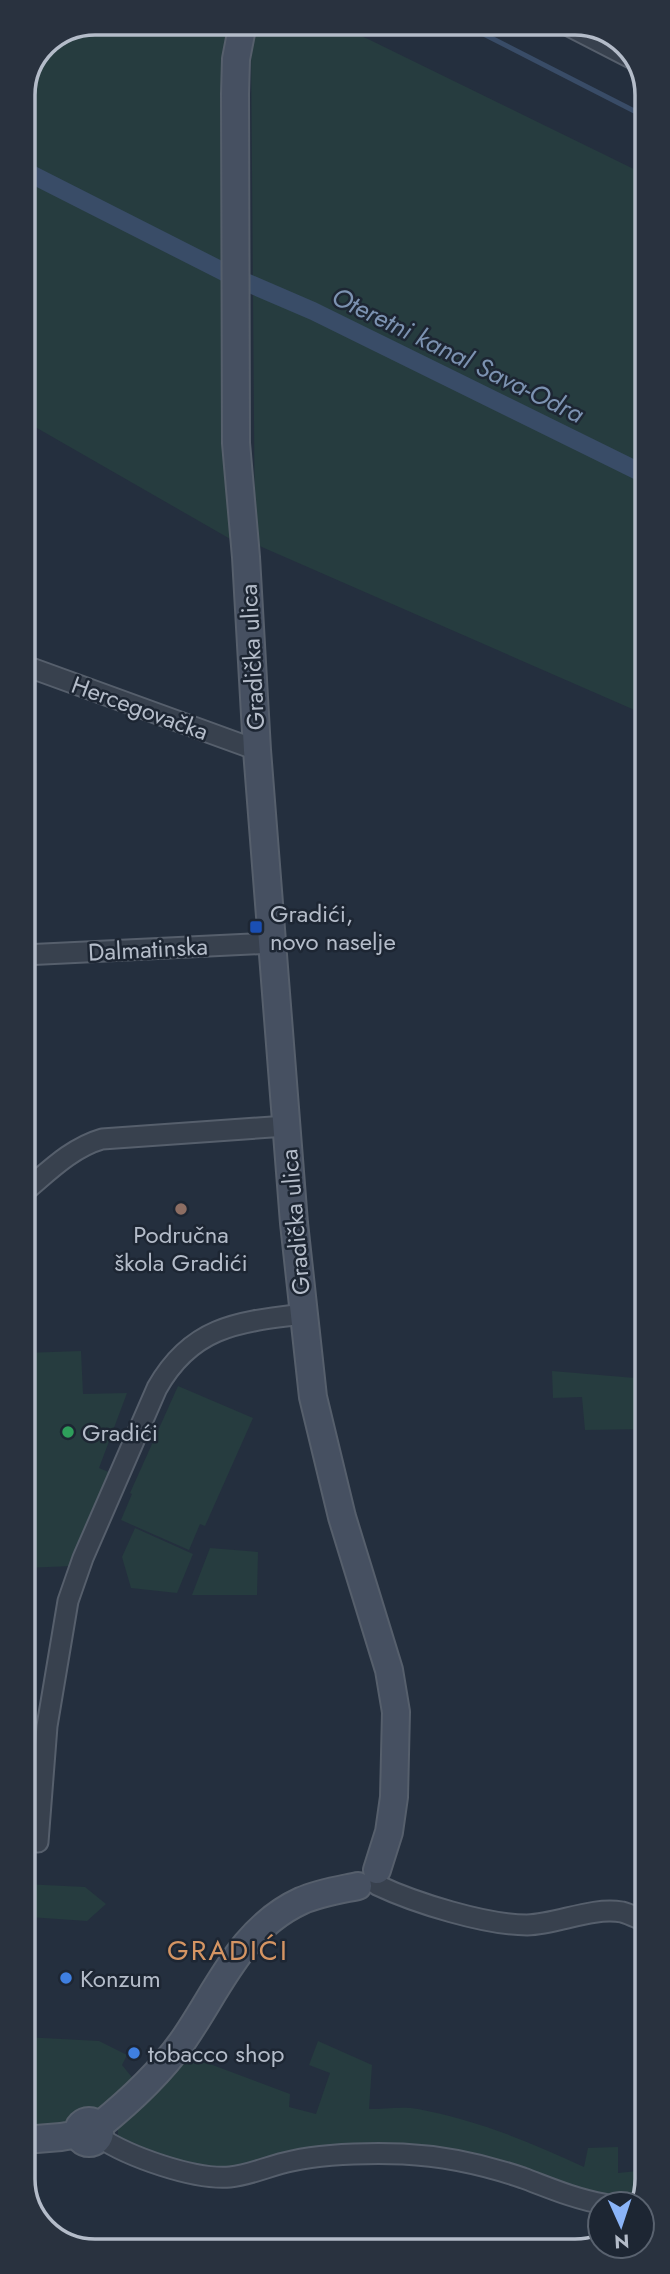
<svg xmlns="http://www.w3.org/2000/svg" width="670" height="2274" font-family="Jost,sans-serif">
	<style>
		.green { fill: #263c3f }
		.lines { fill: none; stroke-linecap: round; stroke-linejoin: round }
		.stream { stroke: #394c67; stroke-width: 5 }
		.canal { stroke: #394c67; stroke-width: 18 }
		.street-casing { stroke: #565f6c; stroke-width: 23 }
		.secondary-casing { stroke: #565f6c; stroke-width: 30 }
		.street { stroke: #38414e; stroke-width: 19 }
		.secondary { stroke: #465061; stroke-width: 26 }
		.transit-dot { fill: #1a4fb4; stroke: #1d2633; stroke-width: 2.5 }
		.education-dot { fill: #8d6e63; stroke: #1d2633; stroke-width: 2.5 }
		.leisure-dot { fill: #2e9e5b; stroke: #1d2633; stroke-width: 2.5 }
		.shop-dot { fill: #3f7fe0; stroke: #1d2633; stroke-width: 2.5 }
		.labels { text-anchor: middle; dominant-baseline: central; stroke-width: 5; stroke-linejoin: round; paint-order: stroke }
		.street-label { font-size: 24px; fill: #b4bcc9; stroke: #1d2633 }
		.poi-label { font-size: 24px; fill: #b4bcc9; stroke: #1d2633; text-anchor: start }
		.water-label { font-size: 26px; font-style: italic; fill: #7c92b1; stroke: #1d2633 }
		.quarter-label { font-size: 28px; letter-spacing: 2px; fill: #d59563; stroke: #1d2633 }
		.rim { fill: none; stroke: #b4bcc9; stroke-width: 3.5 }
	</style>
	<rect width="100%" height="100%" fill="#242f3e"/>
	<!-- green -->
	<path class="green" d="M 95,23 L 232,23 L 232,540 L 23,420 L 23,95 L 44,44 Z
		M 258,23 L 331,23 L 368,39 L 646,175 L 646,715 L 255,544 L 251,45 Z
		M 81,1351 L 83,1394 L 127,1393 L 99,1468 L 111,1473 L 73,1566 L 24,1568 L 24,1353 Z
		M 552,1371 L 647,1379 L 647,1429 L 585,1430 L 582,1397 L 553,1398 Z
		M 178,1386 L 253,1418 L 205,1526 L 200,1524 L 189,1550 L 121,1520 L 132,1494 L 130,1493 Z
		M 135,1528 L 193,1554 L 177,1593 L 131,1588 L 122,1557 Z
		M 210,1548 L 258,1552 L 257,1595 L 192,1595 Z
		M 24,1884 L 85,1887 L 106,1904 L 87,1921 L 29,1917 L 27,1955 L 24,1955 Z
		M 24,2009 L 24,2037 L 99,2041 L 127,2055 L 122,2065 L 135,2081 L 93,2115 L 73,2124 L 24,2131 Z
		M 318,2041 L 372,2065 L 369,2109 C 385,2109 403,2106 418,2109 C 476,2120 531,2142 584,2167 L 588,2148 L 618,2147 L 618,2173 L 647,2170 L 647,2179 L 642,2195 L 610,2199 L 452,2153 L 221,2169 L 191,2164 L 124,2144 L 118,2135 L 118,2128 L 121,2122 L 174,2074 L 186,2055 L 290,2094 L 289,2107 L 316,2114 L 330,2073 L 309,2065 Z"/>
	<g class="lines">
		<!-- stream -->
		<path class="stream" d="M 462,23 L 646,117"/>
		<!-- canal -->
		<path class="canal" d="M 23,170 L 228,274
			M 248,283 L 313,311 L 646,475"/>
		<!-- street casing -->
		<g class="street-casing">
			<path id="street" d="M 563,23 L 633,59
				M 23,665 L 257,750
				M 23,955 L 272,943
				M 24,1192 C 48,1172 71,1148 102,1139 L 286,1126
				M 24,1841 L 38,1842 L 47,1726 L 68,1601 L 83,1558 L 157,1388 C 192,1326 238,1322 303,1314
				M 377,1885 C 415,1903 486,1925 527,1925 C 559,1924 590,1907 622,1912 C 630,1914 639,1919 647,1922
				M 99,2137 C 129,2157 194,2180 230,2177 C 251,2175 271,2165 292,2161 C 325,2154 370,2153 403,2154 C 443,2156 485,2165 523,2178 C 550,2188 575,2199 604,2204
				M 634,2204 L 639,2203"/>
		</g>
		<!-- secondary casing -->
		<g class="secondary-casing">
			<path id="secondary" d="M 243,23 L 236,59 L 235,94 L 236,443 L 246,557 L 257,750 L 294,1223 L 313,1397 L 342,1517 L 389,1670 L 396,1712 L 394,1797 L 389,1832 L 377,1870
				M78 2132a11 11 0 1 1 22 0a11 11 0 1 1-22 0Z
				M 99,2126 C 130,2101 159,2074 182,2042 C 218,1991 240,1929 301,1901 C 319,1893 339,1890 358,1886
				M 24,2140 L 61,2137 L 78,2134"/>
		</g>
		<!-- street -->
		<use href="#street" class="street"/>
		<!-- secondary -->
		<use href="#secondary" class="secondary"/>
	</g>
	<!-- markers -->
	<rect class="transit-dot" x="249" y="920" width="14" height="14" rx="3.5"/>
	<circle class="education-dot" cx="181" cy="1209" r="7"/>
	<circle class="leisure-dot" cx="68" cy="1432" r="7"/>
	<g class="shop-dot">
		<circle cx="66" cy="1978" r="7"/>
		<circle cx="134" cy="2053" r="7"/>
	</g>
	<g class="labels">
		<!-- street labels -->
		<g class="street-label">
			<text transform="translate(252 657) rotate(-93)">Gradička ulica</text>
			<text transform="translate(140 708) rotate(20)">Hercegovačka</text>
			<text transform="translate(148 949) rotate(-3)">Dalmatinska</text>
			<text transform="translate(295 1222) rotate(-95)">Gradička ulica</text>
		</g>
		<!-- poi labels -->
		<g class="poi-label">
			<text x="270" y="913">Gradići,<tspan x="270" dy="28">novo naselje</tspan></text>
			<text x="181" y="1234" text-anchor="middle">Područna<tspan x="181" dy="28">škola Gradići</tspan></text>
			<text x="82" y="1432">Gradići</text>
			<text x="80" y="1978">Konzum</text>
			<text x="148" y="2053">tobacco shop</text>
		</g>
		<!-- water labels -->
		<g class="water-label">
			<text transform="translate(458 355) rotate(26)">Oteretni kanal Sava-Odra</text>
		</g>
		<!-- quarter labels -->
		<g class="quarter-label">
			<text x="228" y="1950">GRADIĆI</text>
		</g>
	</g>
	<!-- crop -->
	<path d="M0 0H670V2274H0ZM95 35H575A60 60 0 0 1 635 95V2179A60 60 0 0 1 575 2239H95A60 60 0 0 1 35 2179V95A60 60 0 0 1 95 35Z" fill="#29323f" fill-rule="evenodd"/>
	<path class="rim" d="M95 35H575A60 60 0 0 1 635 95V2179A60 60 0 0 1 575 2239H95A60 60 0 0 1 35 2179V95A60 60 0 0 1 95 35Z"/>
	<!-- north arrow -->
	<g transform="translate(621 2225) rotate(177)"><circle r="33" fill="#1d2633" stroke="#59626f" stroke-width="2"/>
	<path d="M0-5L12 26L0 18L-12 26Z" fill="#8ab4f8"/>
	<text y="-10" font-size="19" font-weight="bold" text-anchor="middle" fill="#b4bcc9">N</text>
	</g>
</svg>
